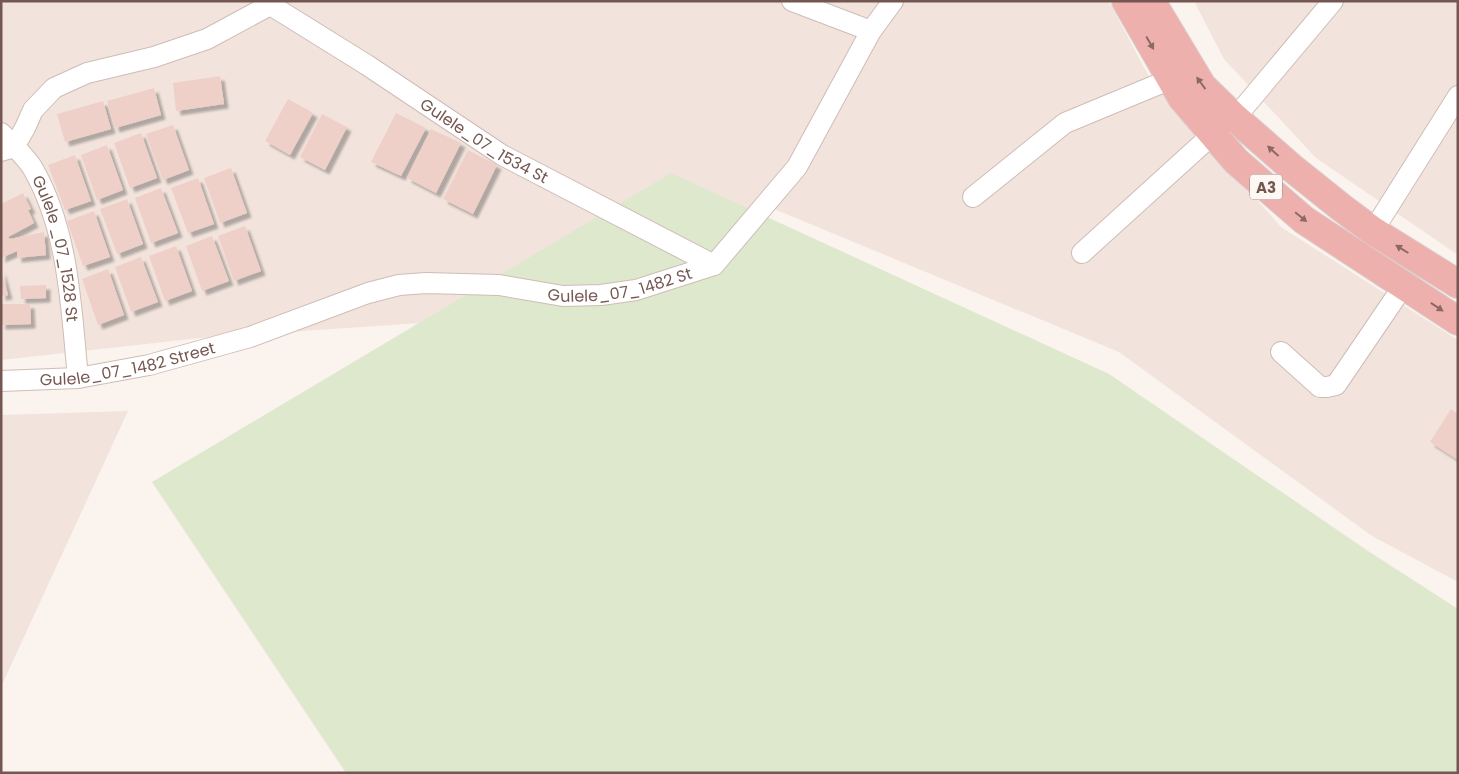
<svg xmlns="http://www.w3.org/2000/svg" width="1459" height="774" font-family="Poppins,sans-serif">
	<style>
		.residential { fill: #f2e4dd }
		.green { fill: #dde8cd }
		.building { fill: #eed0c8; filter: url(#shadow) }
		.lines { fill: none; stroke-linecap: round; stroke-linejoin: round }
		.street-casing { stroke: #cfbcb6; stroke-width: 22 }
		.highway-casing { stroke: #d8d0cf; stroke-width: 30 }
		.street { stroke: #fff; stroke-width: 20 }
		.highway { stroke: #eeb0ac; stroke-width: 28 }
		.oneway { fill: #8d6964 }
		.labels { text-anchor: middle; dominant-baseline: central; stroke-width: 4; stroke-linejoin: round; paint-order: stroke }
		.shield { fill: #fef8f4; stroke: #9e8783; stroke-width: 1 }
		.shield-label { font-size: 15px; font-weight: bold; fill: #755752 }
		.street-label { font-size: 16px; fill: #755752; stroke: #fef8f4 }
	</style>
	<defs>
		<filter id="shadow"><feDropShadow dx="4.5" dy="4.5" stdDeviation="1" flood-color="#0004"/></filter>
	</defs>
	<rect width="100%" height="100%" fill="#fbf3ee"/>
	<!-- residential -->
	<path class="residential" d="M 1,1 L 1109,1 L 1149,77 L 1281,227 L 1458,340 L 1458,582 L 1372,536 L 1119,352 L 762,204 L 540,315 L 200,338 L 1,360 Z
		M 1194,1 L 1458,1 L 1458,255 L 1316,158 L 1224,59 Z
		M 128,411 L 1,687 L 1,415 Z"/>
	<!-- green -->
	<path class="green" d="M 671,173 L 1109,374 L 1368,551 L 1458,609 L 1458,773 L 346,773 L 152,482 Z"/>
	<!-- building -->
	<path class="building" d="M 220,76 L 224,104 L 176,111 L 173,83 Z
		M 154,88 L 161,115 L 115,128 L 107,101 Z
		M 288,99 L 313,113 L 290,155 L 265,141 Z
		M 103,101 L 111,129 L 65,142 L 57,114 Z
		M 396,113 L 426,128 L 401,176 L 371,162 Z
		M 322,114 L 347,127 L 325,170 L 300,157 Z
		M 173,125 L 189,170 L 163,180 L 146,134 Z
		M 431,129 L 461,143 L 436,193 L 407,178 Z
		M 141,133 L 157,178 L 130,188 L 114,143 Z
		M 107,145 L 123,190 L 97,200 L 81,155 Z
		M 468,150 L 497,165 L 473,214 L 443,199 Z
		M 75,155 L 91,201 L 65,210 L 48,165 Z
		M 231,168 L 247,213 L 220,223 L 204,178 Z
		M 198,178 L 214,224 L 188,233 L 171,188 Z
		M 161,188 L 178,233 L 151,243 L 135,198 Z
		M 23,193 L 31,209 L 28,210 L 34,223 L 8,237 L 10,239 L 44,232 L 46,255 L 17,258 L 17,251 L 1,258 L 1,204 Z
		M 127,199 L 143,244 L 117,254 L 100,209 Z
		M 94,211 L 110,257 L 83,266 L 67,221 Z
		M 245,226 L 261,271 L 234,281 L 218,236 Z
		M 212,236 L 229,281 L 202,291 L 186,246 Z
		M 176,246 L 192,291 L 165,301 L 149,256 Z
		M 141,257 L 158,302 L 131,312 L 115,267 Z
		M 1,269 L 8,295 L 1,296 Z
		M 108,269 L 124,315 L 98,325 L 82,279 Z
		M 46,285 L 46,298 L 21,299 L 20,286 Z
		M 1,304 L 30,304 L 31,324 L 1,325 Z
		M 1451,409 L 1458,414 L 1458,460 L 1430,442 Z"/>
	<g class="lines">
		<!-- street casing -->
		<g class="street-casing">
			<g id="street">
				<path id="s1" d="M 264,1 L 367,65 L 502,155 L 714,265"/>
				<path d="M 792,1 L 871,31"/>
				<path id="s2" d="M 1,133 C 11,143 24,155 32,167 C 69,230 71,307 78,378"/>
				<path d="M 1,151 L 14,147 L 25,128 L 33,110 L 54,88 L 87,73 L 154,57 L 207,39 L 270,5"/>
				<path d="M 973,197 L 1065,123 L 1171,79"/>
				<path d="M 1373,231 L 1458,96"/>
				<path d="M 1082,253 L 1213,134 L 1235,118 L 1333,1"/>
				<path d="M 1281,352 L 1320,387 L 1327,387 L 1336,385 L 1404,285"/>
				<path id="s3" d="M 1,381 L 78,378 L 149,365 L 250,337 L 368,293 L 399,285 L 426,283 L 499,285 L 563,296 L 601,295 L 636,290 L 714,265 L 797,167 L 871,31 L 893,1"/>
			</g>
		</g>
		<!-- highway casing -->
		<g class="highway-casing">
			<path id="highway" d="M 1126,1 L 1182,98 L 1236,161 L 1304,220 L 1458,321
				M 1151,1 L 1202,86 L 1235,118 L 1292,168 L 1342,208 L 1373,231 L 1458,284"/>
		</g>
		<!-- street -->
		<use href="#street" class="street"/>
		<!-- highway -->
		<use href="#highway" class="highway"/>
	</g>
	<!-- one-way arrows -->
	<defs><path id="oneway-solid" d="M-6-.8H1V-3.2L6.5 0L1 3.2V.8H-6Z" transform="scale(1.25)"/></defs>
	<g class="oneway">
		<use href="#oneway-solid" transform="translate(1150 43) rotate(60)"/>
		<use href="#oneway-solid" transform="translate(1201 83) rotate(-126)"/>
		<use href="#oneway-solid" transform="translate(1273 151) rotate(-138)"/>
		<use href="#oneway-solid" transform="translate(1301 217) rotate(39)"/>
		<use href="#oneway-solid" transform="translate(1402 249) rotate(-148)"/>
		<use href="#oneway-solid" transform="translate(1437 307) rotate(34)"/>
	</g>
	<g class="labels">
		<!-- shield labels -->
		<rect class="shield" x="1250" y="174.5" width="32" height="25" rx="4"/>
		<g class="shield-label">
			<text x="1266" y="187">A3</text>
		</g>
		<!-- street labels -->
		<g class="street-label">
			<text stroke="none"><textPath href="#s1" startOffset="261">Gulele_07_1534 St</textPath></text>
			<text stroke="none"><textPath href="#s2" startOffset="132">Gulele _07_1528 St</textPath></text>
			<text stroke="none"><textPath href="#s3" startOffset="635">Gulele_07_1482 St</textPath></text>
			<text stroke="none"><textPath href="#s3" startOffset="128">Gulele_07_1482 Street</textPath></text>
		</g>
	</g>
	<!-- border -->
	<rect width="1459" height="774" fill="none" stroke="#755752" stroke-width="5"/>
</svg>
